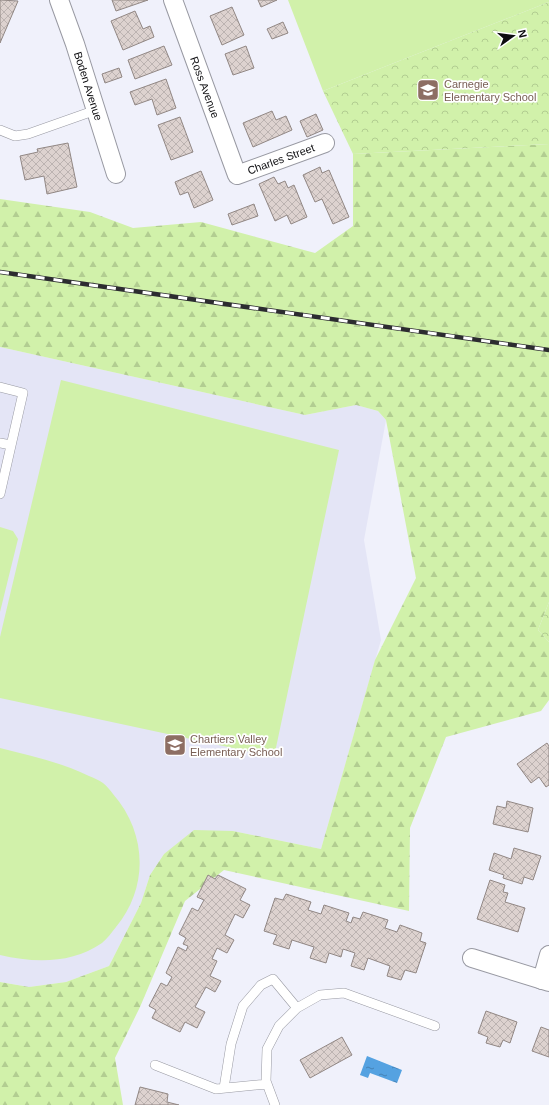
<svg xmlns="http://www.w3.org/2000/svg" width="549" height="1105" font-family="Helvetica,sans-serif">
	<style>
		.built { fill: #e4e5f6 }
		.green { fill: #d1f1aa }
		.forest { fill: url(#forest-firs) }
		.park { fill: url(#park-crowns) }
		.water { fill: url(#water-ripples) }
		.building { fill: url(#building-cross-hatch); stroke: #918784 }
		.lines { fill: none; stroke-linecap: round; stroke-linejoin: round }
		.service-casing { stroke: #9899a2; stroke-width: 10 }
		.minor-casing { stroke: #9899a2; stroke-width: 20 }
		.service { stroke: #fff; stroke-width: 9 }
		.minor { stroke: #fff; stroke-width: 18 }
		.rail-casing { stroke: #2c2c30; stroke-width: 4.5 }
		.rail { stroke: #fff; stroke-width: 3; stroke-dasharray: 9; stroke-linecap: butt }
		.labels { text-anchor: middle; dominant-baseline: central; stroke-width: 3.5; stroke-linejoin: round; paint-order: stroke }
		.education-label { font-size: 11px; fill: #785e54; stroke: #fff; text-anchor: start }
		.street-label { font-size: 11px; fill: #0d0d10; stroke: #fff }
	</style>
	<defs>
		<pattern id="forest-firs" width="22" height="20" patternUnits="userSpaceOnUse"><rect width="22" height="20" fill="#d1f1aa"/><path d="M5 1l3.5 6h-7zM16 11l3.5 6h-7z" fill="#b2cd91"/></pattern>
		<pattern id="park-crowns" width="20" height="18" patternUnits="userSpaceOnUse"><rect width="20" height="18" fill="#d1f1aa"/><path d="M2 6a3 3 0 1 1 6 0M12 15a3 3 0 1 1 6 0" fill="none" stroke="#b2cd91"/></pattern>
		<pattern id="water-ripples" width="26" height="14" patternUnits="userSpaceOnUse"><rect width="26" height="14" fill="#55a2e1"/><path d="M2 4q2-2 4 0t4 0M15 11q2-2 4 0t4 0" fill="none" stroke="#4582b5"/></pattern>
		<pattern id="building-cross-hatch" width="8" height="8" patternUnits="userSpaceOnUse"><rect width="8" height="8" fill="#ddd2cf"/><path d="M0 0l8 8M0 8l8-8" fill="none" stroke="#bcb3b1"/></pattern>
	</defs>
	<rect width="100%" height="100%" fill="#f0f1fb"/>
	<!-- built -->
	<path class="built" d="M 0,347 L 305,415 L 356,405 L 378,411 L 386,420 L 364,540 L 381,640 L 321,849 L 233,831 L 164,854 L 150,875 L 141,903 L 109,966 L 66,982 L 29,987 L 0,982 Z"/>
	<!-- green -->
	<path class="green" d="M 288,0 L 549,0 L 549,2 L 323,91 Z
		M 61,380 L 339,450 L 274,757 L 0,698 L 0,637 Z
		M 0,527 L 13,531 L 18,539 L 0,612 Z
		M 0,748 C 30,756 61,762 89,776 C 94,778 99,780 103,783 C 107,786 110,790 113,794 C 147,833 149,887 116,927 C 112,932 107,939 102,943 C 72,964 34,963 0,955 Z"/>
	<!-- forest -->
	<path class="forest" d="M 549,144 L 549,602 L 538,630 L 549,642 L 549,700 L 541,711 L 446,737 L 410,828 L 409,911 L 224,870 L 185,901 L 140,1007 L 115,1058 L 123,1105 L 0,1105 L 0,982 L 29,987 L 66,982 L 109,966 L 141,903 L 150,875 L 164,854 L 194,830 L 233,831 L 321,849 L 375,660 L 416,578 L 386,420 L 378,411 L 356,405 L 305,415 L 0,347 L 0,199 L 90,212 L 133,228 L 201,222 L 315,253 L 353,226 L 353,154 Z"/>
	<!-- park -->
	<path class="park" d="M 549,2 L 549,144 L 353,154 L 323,91 Z
		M 549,602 L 549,642 L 538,630 Z"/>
	<!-- water -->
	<path class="water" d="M 367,1056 L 402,1070 L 397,1083 L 370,1073 L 368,1078 L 360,1075 Z"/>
	<!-- building -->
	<path class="building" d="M 0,0 L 18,1 L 0,43 Z
		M 112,0 L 148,0 L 116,11 Z
		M 258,0 L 277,0 L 261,7 Z
		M 232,7 L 244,35 L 222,45 L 210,16 Z
		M 135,11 L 143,29 L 150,26 L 154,37 L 123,50 L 111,21 Z
		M 283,22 L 288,33 L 272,39 L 267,29 Z
		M 164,46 L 172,65 L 135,79 L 128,60 Z
		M 246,46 L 254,68 L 233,75 L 225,54 Z
		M 119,68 L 122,77 L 105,83 L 102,74 Z
		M 166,79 L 176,108 L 157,115 L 152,99 L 135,105 L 130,92 Z
		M 272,111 L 276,120 L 286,116 L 292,130 L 253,147 L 243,123 Z
		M 316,114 L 323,130 L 307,137 L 300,121 Z
		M 180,117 L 193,152 L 171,160 L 158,125 Z
		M 68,143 L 77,187 L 47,194 L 44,176 L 25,180 L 20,156 L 38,152 L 37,149 Z
		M 320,167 L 322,173 L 329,170 L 349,217 L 333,224 L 322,199 L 315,202 L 303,175 Z
		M 201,171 L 213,200 L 194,208 L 188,192 L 180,195 L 175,182 Z
		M 274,177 L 278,184 L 285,181 L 288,188 L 294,185 L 307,217 L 291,224 L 287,215 L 275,221 L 259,184 Z
		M 254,204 L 258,216 L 232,225 L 228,214 Z
		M 547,743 L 549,746 L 549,785 L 546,787 L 539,777 L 531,783 L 517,764 Z
		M 507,801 L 533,808 L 528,832 L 493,824 L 497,806 L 506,808 Z
		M 514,848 L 541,856 L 533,880 L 524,877 L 522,884 L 503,878 L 504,875 L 489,870 L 494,853 L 511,859 Z
		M 208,875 L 215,879 L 218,875 L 246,889 L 240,900 L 250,905 L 243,918 L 235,914 L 225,935 L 234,940 L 227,953 L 217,948 L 212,959 L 217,961 L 210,976 L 221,981 L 215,992 L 206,987 L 195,1007 L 205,1012 L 197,1028 L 185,1022 L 180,1032 L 152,1018 L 156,1010 L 149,1006 L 161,983 L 167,986 L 172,977 L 166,973 L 178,947 L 186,951 L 188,946 L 183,944 L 186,938 L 179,934 L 192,908 L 198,911 L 204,900 L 197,897 Z
		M 490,880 L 505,885 L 503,892 L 508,893 L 505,902 L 525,908 L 518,932 L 477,919 Z
		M 286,894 L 311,902 L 308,910 L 321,914 L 324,905 L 349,913 L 346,921 L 351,923 L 353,917 L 360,919 L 363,912 L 388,920 L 385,928 L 397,932 L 400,925 L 422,933 L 420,941 L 426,943 L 416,973 L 405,970 L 401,980 L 387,976 L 390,966 L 368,958 L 364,970 L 351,966 L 355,953 L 343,949 L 341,957 L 329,953 L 326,963 L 310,958 L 314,947 L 292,940 L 289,949 L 273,944 L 277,935 L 264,931 L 275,898 L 283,900 Z
		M 486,1011 L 517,1022 L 510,1043 L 503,1040 L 500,1047 L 486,1043 L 488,1037 L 478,1033 Z
		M 541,1027 L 549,1030 L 549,1057 L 532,1051 Z
		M 342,1037 L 352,1055 L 310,1078 L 300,1060 Z
		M 140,1087 L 168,1094 L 167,1102 L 179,1105 L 135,1105 Z"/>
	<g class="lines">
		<!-- service casing -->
		<g class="service-casing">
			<path id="service" d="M 0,130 L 15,136 L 28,134 L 96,110
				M 0,387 L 23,393 L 0,494
				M 0,443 L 11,445
				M 155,1065 L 216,1089 L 267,1084
				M 224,1088 L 231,1044 L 243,1006 L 261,985 L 273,979 L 297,1008
				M 275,1105 L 266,1081 L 267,1049 L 279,1026 L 297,1008 L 320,995 L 344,993 L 435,1026"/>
		</g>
		<!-- minor casing -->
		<g class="minor-casing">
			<g id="minor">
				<path id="s1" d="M 59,0 L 75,44 L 116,174"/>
				<path id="s2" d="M 173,0 L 237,175 L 325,143"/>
				<path d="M 472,958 L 549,982"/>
				<path d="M 542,980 L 549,955"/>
			</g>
		</g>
		<!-- service -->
		<use href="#service" class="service"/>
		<!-- minor -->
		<use href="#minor" class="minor"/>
		<!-- rail casing -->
		<g class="rail-casing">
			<path id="rail" d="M 0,272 L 549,350"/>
		</g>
		<!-- rail -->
		<use href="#rail" class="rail"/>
	</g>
	<!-- icons -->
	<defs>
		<g id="school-square" transform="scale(1.15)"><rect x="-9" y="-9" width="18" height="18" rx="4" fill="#8d6e63" stroke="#fff"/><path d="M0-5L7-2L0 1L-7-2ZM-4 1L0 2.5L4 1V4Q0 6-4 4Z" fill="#fff"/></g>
	</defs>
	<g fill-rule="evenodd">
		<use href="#school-square" x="428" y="90"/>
		<use href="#school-square" x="175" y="745"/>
	</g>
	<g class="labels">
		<!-- education labels -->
		<g class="education-label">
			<text x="444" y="84">Carnegie<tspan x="444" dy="13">Elementary School</tspan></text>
			<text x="190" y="739">Chartiers Valley<tspan x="190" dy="13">Elementary School</tspan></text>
		</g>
		<!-- street labels -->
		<g class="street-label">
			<text stroke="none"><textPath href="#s1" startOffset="91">Boden Avenue</textPath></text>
			<text stroke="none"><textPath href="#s2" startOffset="93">Ross Avenue</textPath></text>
			<text stroke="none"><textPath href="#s2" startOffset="233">Charles Street</textPath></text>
		</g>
	</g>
	<!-- north arrow -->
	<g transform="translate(513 36) rotate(76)" stroke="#ffffff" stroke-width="3" paint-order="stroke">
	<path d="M0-3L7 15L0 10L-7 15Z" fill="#0d0d10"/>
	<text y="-6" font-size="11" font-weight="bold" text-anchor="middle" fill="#0d0d10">N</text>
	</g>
</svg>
